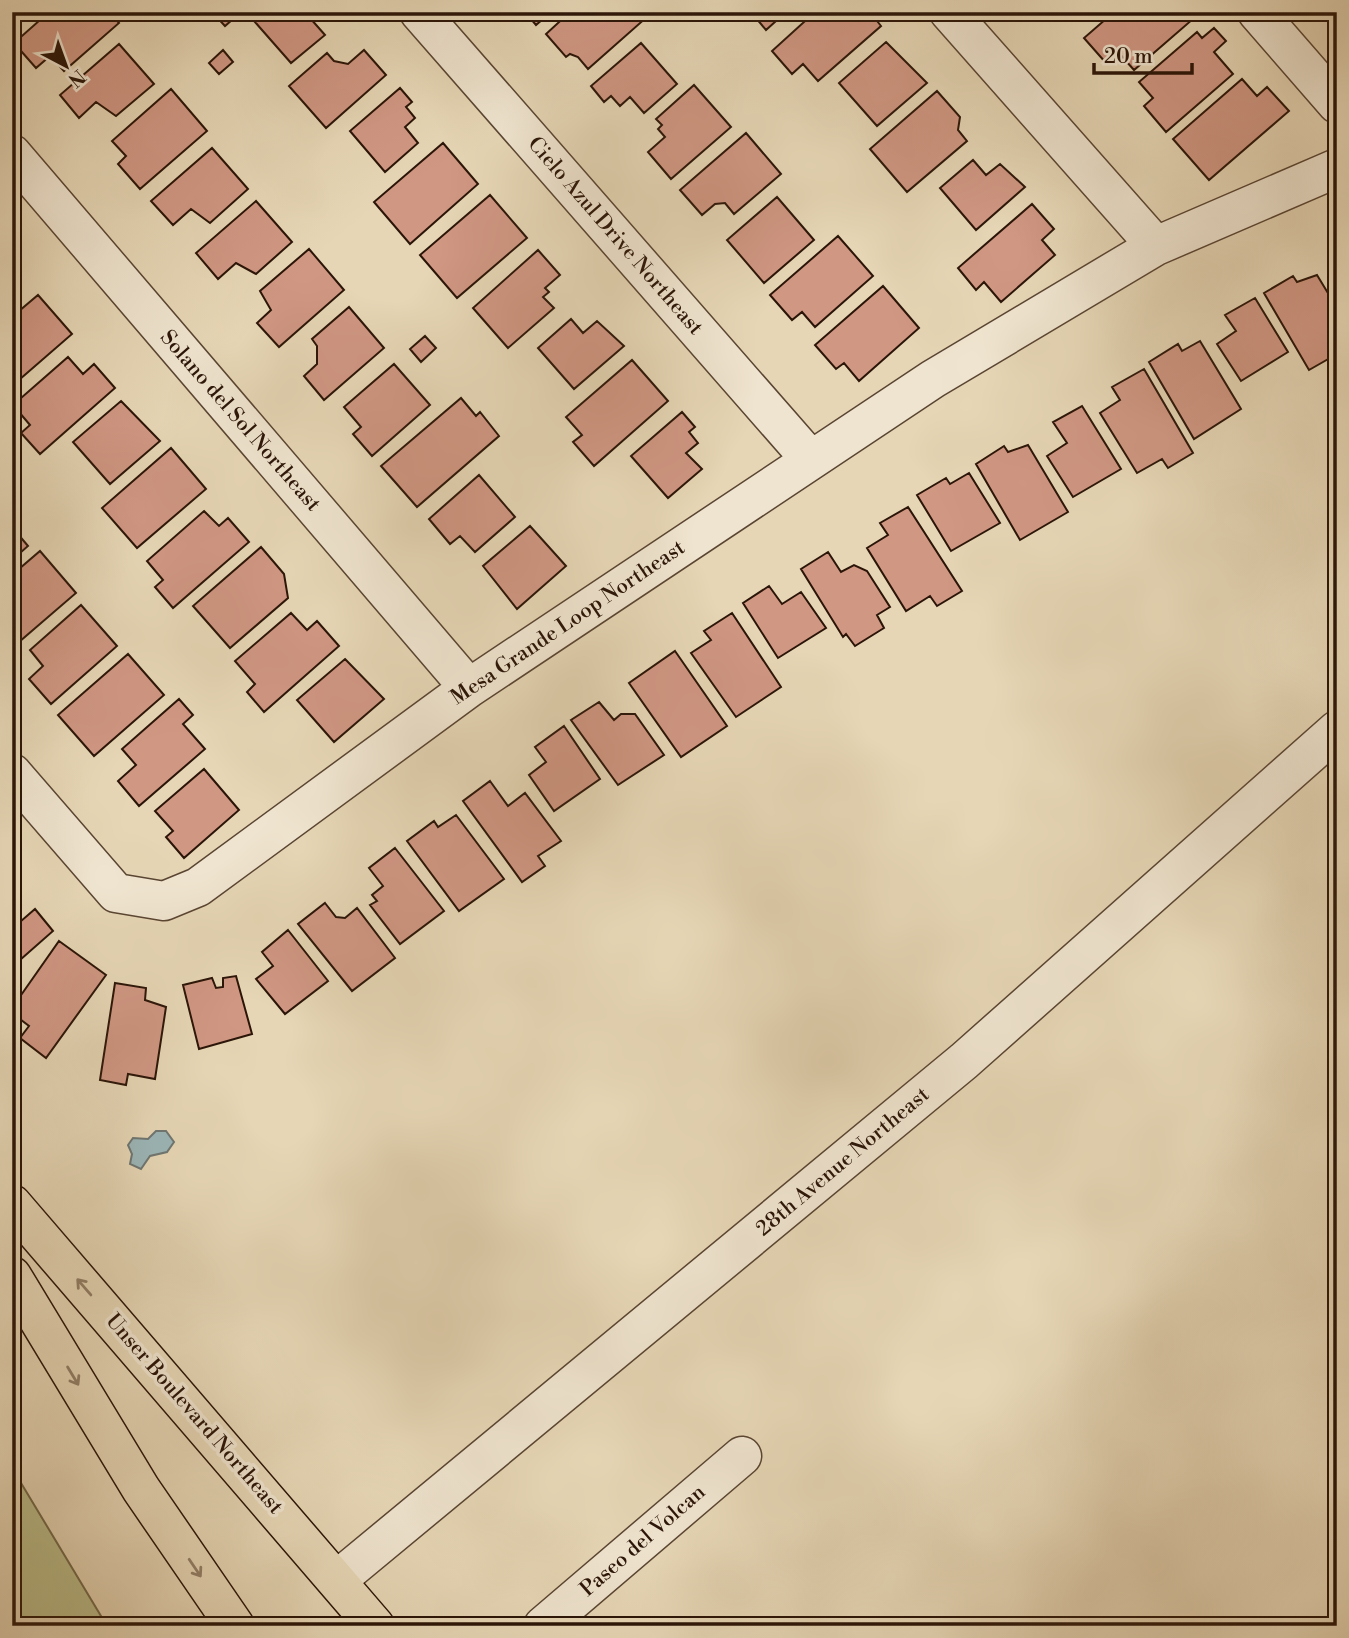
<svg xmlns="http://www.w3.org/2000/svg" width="1349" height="1638" font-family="'Libre Bodoni',serif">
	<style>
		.green { fill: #babc8a; stroke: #726849; stroke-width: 2 }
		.water { fill: #9bb6b8; stroke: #6e7672; stroke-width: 2 }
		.building { fill: #d09783; stroke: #2b1508; stroke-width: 2 }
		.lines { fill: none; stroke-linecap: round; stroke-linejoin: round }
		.minor-casing { stroke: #5a4533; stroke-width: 41 }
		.major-casing { stroke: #2b1508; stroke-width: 41 }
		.minor { stroke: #efe4cf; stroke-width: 38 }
		.major { stroke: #e6d6b5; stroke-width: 38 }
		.oneway { stroke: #927f67 }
		.labels { text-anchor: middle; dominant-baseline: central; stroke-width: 7; stroke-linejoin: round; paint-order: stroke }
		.street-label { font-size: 21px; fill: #2b1508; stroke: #efe4cf }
	</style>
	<rect width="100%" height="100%" fill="#e6d6b5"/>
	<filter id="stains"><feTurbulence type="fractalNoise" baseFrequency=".00286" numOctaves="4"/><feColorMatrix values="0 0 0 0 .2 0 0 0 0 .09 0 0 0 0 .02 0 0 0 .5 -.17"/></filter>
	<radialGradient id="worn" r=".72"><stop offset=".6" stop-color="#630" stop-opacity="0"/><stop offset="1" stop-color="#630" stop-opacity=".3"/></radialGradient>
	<!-- green -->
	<path class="green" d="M 12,1468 L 107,1626 L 12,1626 Z"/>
	<!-- water -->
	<path class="water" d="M 156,1131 L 166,1131 L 174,1142 L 167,1152 L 150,1156 L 141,1169 L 130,1164 L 132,1154 L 128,1145 L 133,1138 L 148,1139 Z"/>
	<!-- building -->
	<path class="building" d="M 12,12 L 29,12 L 12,27 Z
		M 49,12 L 110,12 L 119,23 L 64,71 L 50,56 L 36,68 L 14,43 Z
		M 212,12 L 241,12 L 225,26 Z
		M 266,12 L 317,12 L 310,18 L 325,35 L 291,63 L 255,22 Z
		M 525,12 L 551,12 L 536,25 Z
		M 570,12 L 643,12 L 647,17 L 588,69 L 578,57 L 570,54 L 566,57 L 546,34 Z
		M 751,12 L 786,12 L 766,30 Z
		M 815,12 L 870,12 L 881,26 L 818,81 L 803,64 L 792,74 L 772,51 Z
		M 1114,12 L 1187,12 L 1193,19 L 1134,70 L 1118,52 L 1106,63 L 1084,38 Z
		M 1214,28 L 1226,41 L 1214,52 L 1233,74 L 1166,132 L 1144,106 L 1153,98 L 1139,82 L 1197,32 L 1202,38 Z
		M 886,42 L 927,83 L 877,126 L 839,83 Z
		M 641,43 L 677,84 L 644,113 L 630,97 L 620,106 L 611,96 L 604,102 L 591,86 Z
		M 119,44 L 154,84 L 116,116 L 96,102 L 79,118 L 60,95 Z
		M 223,50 L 233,62 L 219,74 L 209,63 Z
		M 364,50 L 386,75 L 326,128 L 289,86 L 327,53 L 334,61 L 348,64 Z
		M 1242,79 L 1257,96 L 1267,87 L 1289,111 L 1209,180 L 1173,139 Z
		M 694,85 L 731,127 L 671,179 L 648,152 L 665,137 L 658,129 L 662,125 L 656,119 Z
		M 400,88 L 412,102 L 406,107 L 415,118 L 405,127 L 418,143 L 385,172 L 350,131 Z
		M 171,89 L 207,131 L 140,189 L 118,164 L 126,156 L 112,141 Z
		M 937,91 L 960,117 L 958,130 L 967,141 L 907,192 L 870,149 Z
		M 746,133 L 781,174 L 734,214 L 725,203 L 715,204 L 702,215 L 680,190 Z
		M 443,143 L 478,184 L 410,244 L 374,202 Z
		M 212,148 L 248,189 L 210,223 L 191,209 L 173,225 L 151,201 Z
		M 973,160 L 986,175 L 1000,164 L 1025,187 L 976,230 L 940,188 Z
		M 490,195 L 527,238 L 457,298 L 420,255 Z
		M 777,197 L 814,240 L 764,283 L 727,240 Z
		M 256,201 L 292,242 L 256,274 L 236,263 L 218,279 L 196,253 Z
		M 1032,204 L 1054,229 L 1042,240 L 1055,255 L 1001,302 L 984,282 L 976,290 L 958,268 Z
		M 838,236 L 873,276 L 815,327 L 802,312 L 792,320 L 770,295 Z
		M 309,249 L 344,290 L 279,347 L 257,323 L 271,310 L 260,291 Z
		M 538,250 L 560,275 L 545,288 L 549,292 L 543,297 L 554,308 L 508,348 L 473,308 Z
		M 1317,275 L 1337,308 L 1337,354 L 1309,370 L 1264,293 L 1293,276 L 1297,282 Z
		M 883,286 L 919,328 L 859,381 L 844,363 L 836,369 L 815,345 Z
		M 38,295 L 72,334 L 12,386 L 12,317 Z
		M 1255,298 L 1288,352 L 1241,381 L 1217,344 L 1236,331 L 1225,315 Z
		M 349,307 L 384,348 L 324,400 L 304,376 L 317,364 L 317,346 L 312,339 Z
		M 571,319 L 583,333 L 597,321 L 624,346 L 574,389 L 538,348 Z
		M 425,336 L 436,348 L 421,362 L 410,349 Z
		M 1200,341 L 1241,409 L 1194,439 L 1149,362 L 1178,344 L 1182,351 Z
		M 68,357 L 83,374 L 94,364 L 115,388 L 40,454 L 21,433 L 30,425 L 13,405 Z
		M 632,360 L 668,401 L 594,466 L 573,442 L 582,435 L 566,417 Z
		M 394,364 L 430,405 L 372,456 L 353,434 L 361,427 L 344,407 Z
		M 1144,369 L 1193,453 L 1168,468 L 1162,459 L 1137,473 L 1100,413 L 1120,400 L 1112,387 Z
		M 461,398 L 476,416 L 480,412 L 499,436 L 417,507 L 381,466 Z
		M 121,401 L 160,441 L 110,484 L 73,442 Z
		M 1082,406 L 1121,469 L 1073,497 L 1047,456 L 1067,443 L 1053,422 Z
		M 682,412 L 695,427 L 689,432 L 698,443 L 686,453 L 702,469 L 668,498 L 631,456 Z
		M 1028,445 L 1068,512 L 1020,540 L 976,464 L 1004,446 L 1008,452 Z
		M 171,448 L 206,489 L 137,548 L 102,508 Z
		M 969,473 L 1000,523 L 951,551 L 917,495 L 946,478 L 950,484 Z
		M 479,475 L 515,517 L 475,552 L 460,536 L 450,544 L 429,519 Z
		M 908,507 L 962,591 L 937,606 L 930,596 L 906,611 L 867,548 L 888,535 L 880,523 Z
		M 204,511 L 219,526 L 228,518 L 249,542 L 173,608 L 155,587 L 163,580 L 147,561 Z
		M 530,526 L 566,566 L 517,609 L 483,566 Z
		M 12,527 L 28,546 L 12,560 Z
		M 261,547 L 284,574 L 288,598 L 230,648 L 193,606 Z
		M 40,551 L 76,593 L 12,648 L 12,575 Z
		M 828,552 L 841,572 L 854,565 L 867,571 L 890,607 L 877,615 L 884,628 L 855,646 L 846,634 L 843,637 L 801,569 Z
		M 769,586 L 782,604 L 801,592 L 826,628 L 778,658 L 743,603 Z
		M 81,605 L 117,646 L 51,704 L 29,679 L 43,666 L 30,650 Z
		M 291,613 L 307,630 L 317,621 L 339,646 L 264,712 L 247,692 L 255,684 L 235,661 Z
		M 732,613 L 781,687 L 736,717 L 691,653 L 711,640 L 704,631 Z
		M 675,651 L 727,726 L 681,757 L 629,683 Z
		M 128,654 L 164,695 L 94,756 L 58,715 Z
		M 345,659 L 384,699 L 334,742 L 297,700 Z
		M 179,699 L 193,715 L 183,724 L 205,749 L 139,806 L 118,781 L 136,765 L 122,749 Z
		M 599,702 L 614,720 L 621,714 L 635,714 L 664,755 L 618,785 L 571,720 Z
		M 564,726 L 600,779 L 554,811 L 529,775 L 546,762 L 535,747 Z
		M 204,769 L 239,810 L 184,858 L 166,837 L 173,831 L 155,811 Z
		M 490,781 L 508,806 L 525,793 L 561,841 L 538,856 L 545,866 L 522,882 L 463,801 Z
		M 456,815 L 504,879 L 459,911 L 407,841 L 434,821 L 438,827 Z
		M 395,848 L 444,911 L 400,944 L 370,905 L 377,901 L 372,895 L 383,886 L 369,868 Z
		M 325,903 L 336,917 L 345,918 L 357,908 L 395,958 L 352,991 L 298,924 Z
		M 35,909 L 53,931 L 12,967 L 12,914 L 20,922 Z
		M 288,930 L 328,981 L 285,1014 L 256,979 L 273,966 L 262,952 Z
		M 59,941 L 106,975 L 46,1058 L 20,1038 L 29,1026 L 12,1013 L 12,1008 Z
		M 236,976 L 252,1034 L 199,1049 L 183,985 L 212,978 L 216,988 L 223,987 L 223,978 Z
		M 115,983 L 146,988 L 145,1000 L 166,1007 L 155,1079 L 128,1074 L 126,1085 L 100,1080 Z"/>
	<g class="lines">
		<!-- minor casing -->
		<g class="minor-casing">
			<path id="minor" d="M 419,12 L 811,460
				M 949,12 L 1156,246
				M 1257,12 L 1337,104
				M 12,154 L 469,688
				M 12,773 L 116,893 L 164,901 L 198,887 L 469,688 L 933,379 L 1156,246 L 1337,168
				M 337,1580 L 964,1061 L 1337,730
				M 543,1626 L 742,1456"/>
		</g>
		<!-- major casing -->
		<g class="major-casing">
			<path id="major" d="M 12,1204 L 375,1626
				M 12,1276 L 141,1489 L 235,1626"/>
		</g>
		<!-- minor -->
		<use href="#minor" class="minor"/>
		<!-- major -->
		<use href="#major" class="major"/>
	</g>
	<!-- one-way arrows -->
	<defs><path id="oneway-shaft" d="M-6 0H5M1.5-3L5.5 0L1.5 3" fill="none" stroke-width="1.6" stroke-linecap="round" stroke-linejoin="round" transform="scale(1.75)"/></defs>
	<g class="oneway">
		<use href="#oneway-shaft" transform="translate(84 1287) rotate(-131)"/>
		<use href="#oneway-shaft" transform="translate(73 1376) rotate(59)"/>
		<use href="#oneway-shaft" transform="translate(195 1568) rotate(56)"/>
	</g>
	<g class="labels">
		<!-- street labels -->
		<g class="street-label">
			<text transform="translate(615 236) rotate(49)">Cielo Azul Drive Northeast</text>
			<text transform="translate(240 421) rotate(49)">Solano del Sol Northeast</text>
			<text transform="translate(568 623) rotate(-34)">Mesa Grande Loop Northeast</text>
			<text transform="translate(843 1162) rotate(-40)">28th Avenue Northeast</text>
			<text transform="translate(194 1414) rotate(49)">Unser Boulevard Northeast</text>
			<text transform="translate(643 1541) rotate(-41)">Paseo del Volcan</text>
		</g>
	</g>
	<!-- margin -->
	<rect width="1349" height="1638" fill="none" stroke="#e6d6b5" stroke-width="42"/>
	<rect x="14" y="14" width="1321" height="1610" fill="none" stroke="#2b1508" stroke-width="3.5"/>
	<rect x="21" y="21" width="1307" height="1596" fill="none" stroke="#2b1508" stroke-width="2"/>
	<!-- north arrow -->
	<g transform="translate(66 66) rotate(139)" stroke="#efe4cf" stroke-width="5" paint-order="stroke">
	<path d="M0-5L12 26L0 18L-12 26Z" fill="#2b1508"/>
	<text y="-10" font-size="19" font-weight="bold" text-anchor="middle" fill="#2b1508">N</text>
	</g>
	<!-- scale -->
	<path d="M1094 63v10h98v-10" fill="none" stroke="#2b1508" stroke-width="3.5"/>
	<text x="1104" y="63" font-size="21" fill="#2b1508" stroke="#efe4cf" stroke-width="5" paint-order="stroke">20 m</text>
	<rect width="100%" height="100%" filter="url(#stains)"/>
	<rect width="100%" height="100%" fill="url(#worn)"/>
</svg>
